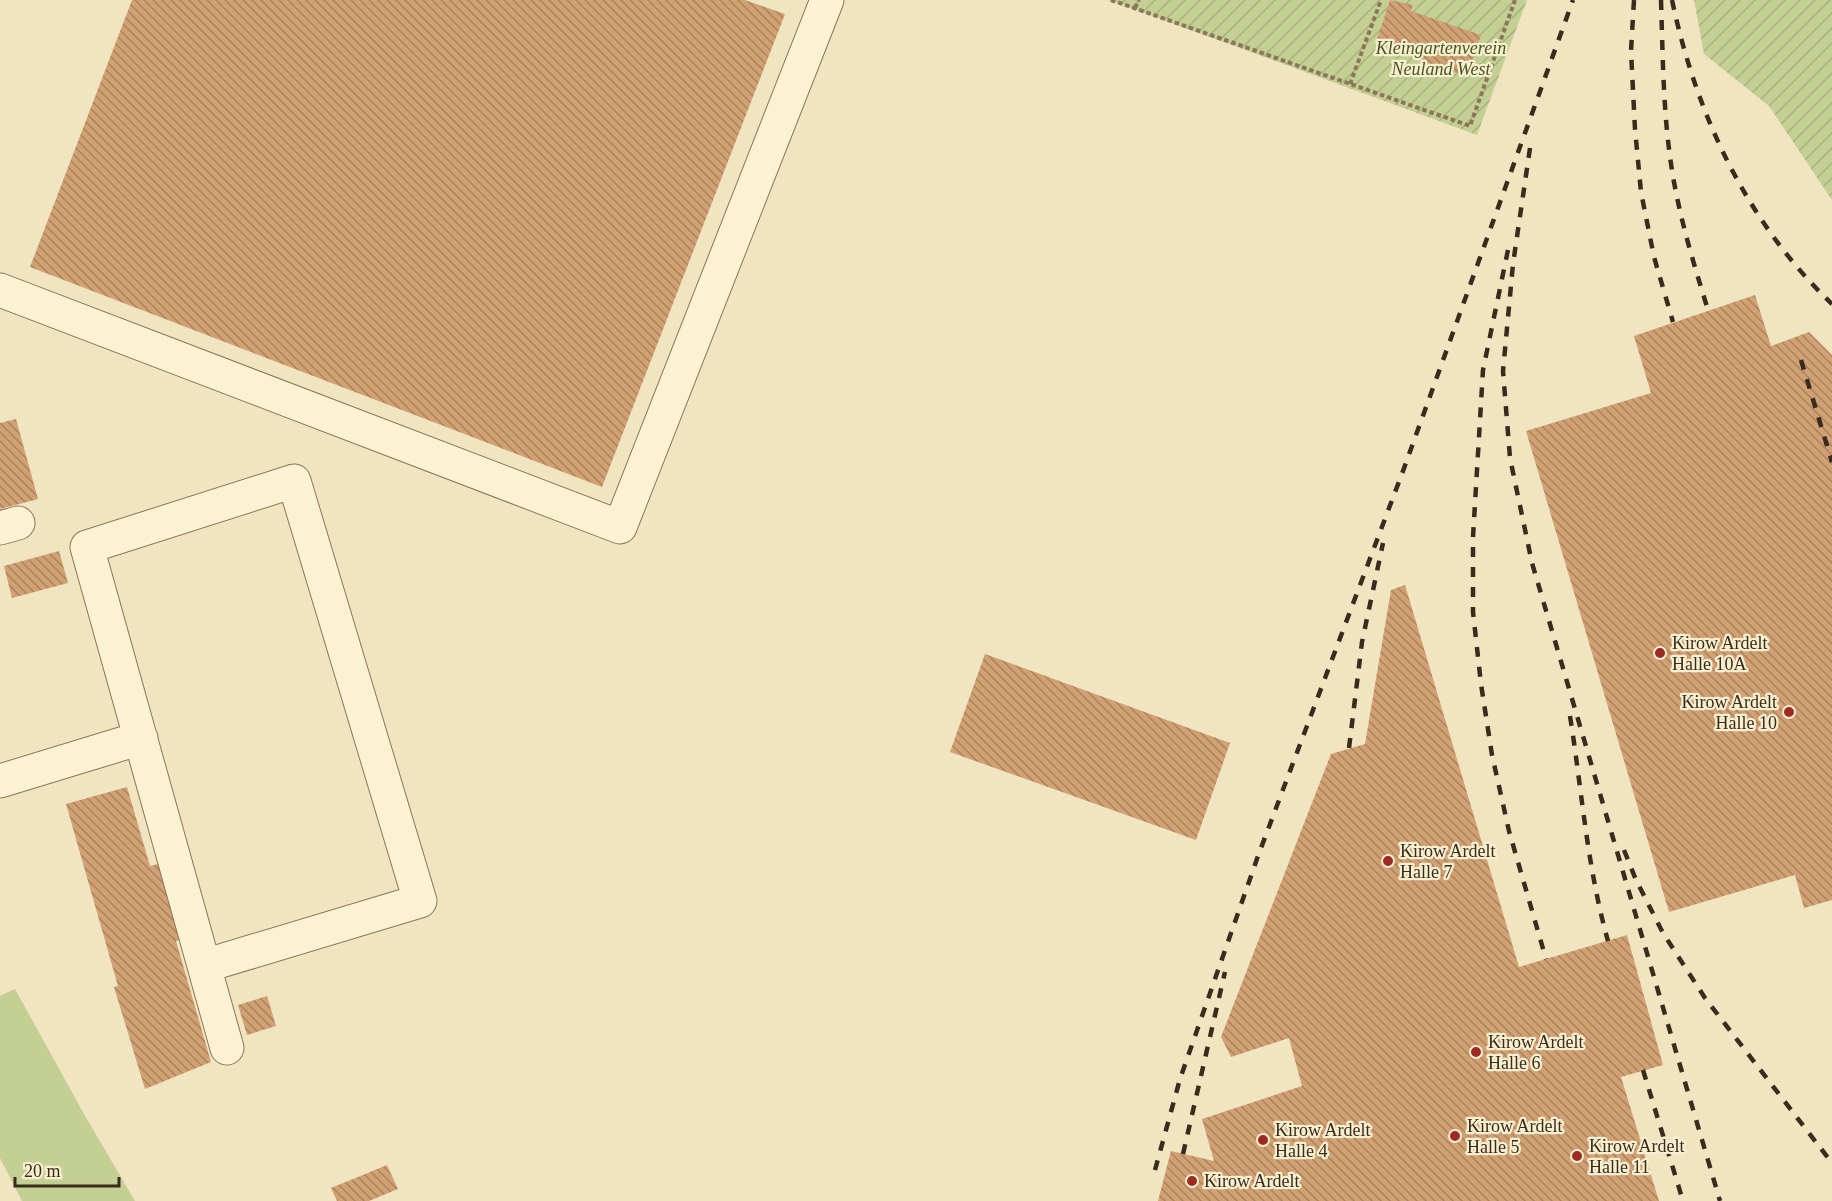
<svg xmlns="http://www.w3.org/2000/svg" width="1832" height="1201" font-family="Georgia,serif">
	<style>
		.grass { fill: #c4cf94 }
		.garden { fill: url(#garden-furrows) }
		.building { fill: url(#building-back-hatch) }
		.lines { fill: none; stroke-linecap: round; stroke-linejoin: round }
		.minor-casing { stroke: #8b7657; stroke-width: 35 }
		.path { stroke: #8b7657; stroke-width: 4; stroke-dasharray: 4.5 3; stroke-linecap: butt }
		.minor { stroke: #fbf2d4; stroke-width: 33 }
		.rail { stroke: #392c1c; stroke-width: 4.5; stroke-dasharray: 10 10; stroke-linecap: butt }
		.poi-dot { fill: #9d2b23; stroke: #f7efd0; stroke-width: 2 }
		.labels { text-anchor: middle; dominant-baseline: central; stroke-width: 4.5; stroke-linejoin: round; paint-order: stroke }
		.park-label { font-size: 18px; font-style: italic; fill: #465722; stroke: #f7efd0 }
		.poi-label { font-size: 18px; fill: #392c1c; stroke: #f7efd0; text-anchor: start }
	</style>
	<defs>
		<pattern id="garden-furrows" width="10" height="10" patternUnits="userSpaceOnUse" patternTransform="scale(1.5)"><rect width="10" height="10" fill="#c4cf94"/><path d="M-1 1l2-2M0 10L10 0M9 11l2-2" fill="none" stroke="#a9b27f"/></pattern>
		<pattern id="building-back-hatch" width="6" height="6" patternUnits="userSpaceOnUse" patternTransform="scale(1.5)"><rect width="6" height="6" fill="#d1a174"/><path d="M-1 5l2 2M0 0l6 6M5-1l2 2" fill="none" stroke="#ab835e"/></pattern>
	</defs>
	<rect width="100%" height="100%" fill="#f0e5c0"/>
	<!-- grass -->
	<path class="grass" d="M 15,989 L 84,1114 L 135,1201 L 22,1201 L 0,1158 L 0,996 Z"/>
	<!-- garden -->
	<path class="garden" d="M 1109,0 L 1527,0 L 1477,135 Z
		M 1694,0 L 1832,0 L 1832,200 L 1769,106 L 1704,54 Z"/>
	<!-- building -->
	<path class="building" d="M 132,0 L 745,0 L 785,14 L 602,487 L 30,267 Z
		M 1390,0 L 1413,5 L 1411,11 L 1481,35 L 1467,76 L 1422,61 L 1423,55 L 1377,40 Z
		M 1755,295 L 1771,346 L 1809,332 L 1832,355 L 1832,900 L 1804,908 L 1795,875 L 1669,912 L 1526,431 L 1651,393 L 1634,336 Z
		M 16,419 L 38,499 L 0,509 L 0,423 Z
		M 59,551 L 68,583 L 12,598 L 4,566 Z
		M 1405,585 L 1519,967 L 1627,935 L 1663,1065 L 1621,1077 L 1659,1201 L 1158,1201 L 1171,1151 L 1214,1161 L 1202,1119 L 1302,1086 L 1289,1038 L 1231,1057 L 1221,1037 L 1331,754 L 1365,744 L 1391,590 Z
		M 985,654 L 1230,743 L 1196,840 L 950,752 Z
		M 127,787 L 150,866 L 170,861 L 192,936 L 176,941 L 211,1062 L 145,1089 L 114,987 L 118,986 L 66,804 Z
		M 267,996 L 276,1026 L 247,1035 L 238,1005 Z
		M 387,1165 L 398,1189 L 369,1201 L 337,1201 L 331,1188 Z"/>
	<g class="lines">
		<!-- minor casing -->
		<g class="minor-casing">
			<path id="minor" d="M 0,290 L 620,527 L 827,0
				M 0,528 L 18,523
				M 0,781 L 141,738
				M 204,966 L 420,901 L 294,481 L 87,547 L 227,1048"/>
		</g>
		<!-- path -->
		<path class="path" d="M 1111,0 L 1470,126 L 1515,0
			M 1135,8 L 1139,0
			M 1350,84 L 1381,0"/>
		<!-- minor -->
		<use href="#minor" class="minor"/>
		<!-- rail -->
		<path class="rail" d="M 1634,0 L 1631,51 L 1635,129 L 1641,192 L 1654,257 L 1673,322
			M 1661,0 C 1663,61 1663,122 1674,182 C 1682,226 1695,268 1708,310
			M 1672,0 C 1696,114 1747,223 1832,304
			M 1530,148 L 1513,264 L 1503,371 L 1510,458 L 1532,563 L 1720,1201
			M 1508,250 L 1483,370 L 1473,537 L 1473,612 L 1481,684 L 1492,755 L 1509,831 L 1546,959
			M 1801,360 L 1832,462
			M 1570,716 C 1582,791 1587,867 1608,941
			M 1349,748 L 1362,642 L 1383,543
			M 1624,850 L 1636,880 L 1663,933 L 1705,998 L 1832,1163
			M 1643,1070 L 1683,1201
			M 1183,1154 L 1225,972
			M 1155,1170 L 1180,1079 L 1258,856 L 1403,471 L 1573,0"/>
	</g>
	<!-- markers -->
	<g class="poi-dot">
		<circle cx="1660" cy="653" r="6"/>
		<circle cx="1789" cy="712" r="6"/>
		<circle cx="1388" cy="861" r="6"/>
		<circle cx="1476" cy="1052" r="6"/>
		<circle cx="1455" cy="1136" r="6"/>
		<circle cx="1263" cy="1140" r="6"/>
		<circle cx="1577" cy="1156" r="6"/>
		<circle cx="1192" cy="1181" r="6"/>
	</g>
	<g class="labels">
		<!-- park labels -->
		<g class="park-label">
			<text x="1441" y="48">Kleingartenverein<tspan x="1441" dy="21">Neuland West</tspan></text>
		</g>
		<!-- poi labels -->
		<g class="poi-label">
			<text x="1672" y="643">Kirow Ardelt<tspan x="1672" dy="21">Halle 10A</tspan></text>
			<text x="1777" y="702" text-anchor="end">Kirow Ardelt<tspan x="1777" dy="21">Halle 10</tspan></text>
			<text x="1400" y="851">Kirow Ardelt<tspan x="1400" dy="21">Halle 7</tspan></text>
			<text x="1488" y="1042">Kirow Ardelt<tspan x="1488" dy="21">Halle 6</tspan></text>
			<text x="1467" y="1126">Kirow Ardelt<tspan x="1467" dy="21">Halle 5</tspan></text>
			<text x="1275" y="1130">Kirow Ardelt<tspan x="1275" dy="21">Halle 4</tspan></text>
			<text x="1589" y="1146">Kirow Ardelt<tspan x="1589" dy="21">Halle 11</tspan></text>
			<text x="1204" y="1181">Kirow Ardelt</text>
		</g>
	</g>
	<!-- scale -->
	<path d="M15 1177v9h104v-9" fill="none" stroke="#392c1c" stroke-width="3"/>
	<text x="24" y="1177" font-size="18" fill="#392c1c" stroke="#f7efd0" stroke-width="4.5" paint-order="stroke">20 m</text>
</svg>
